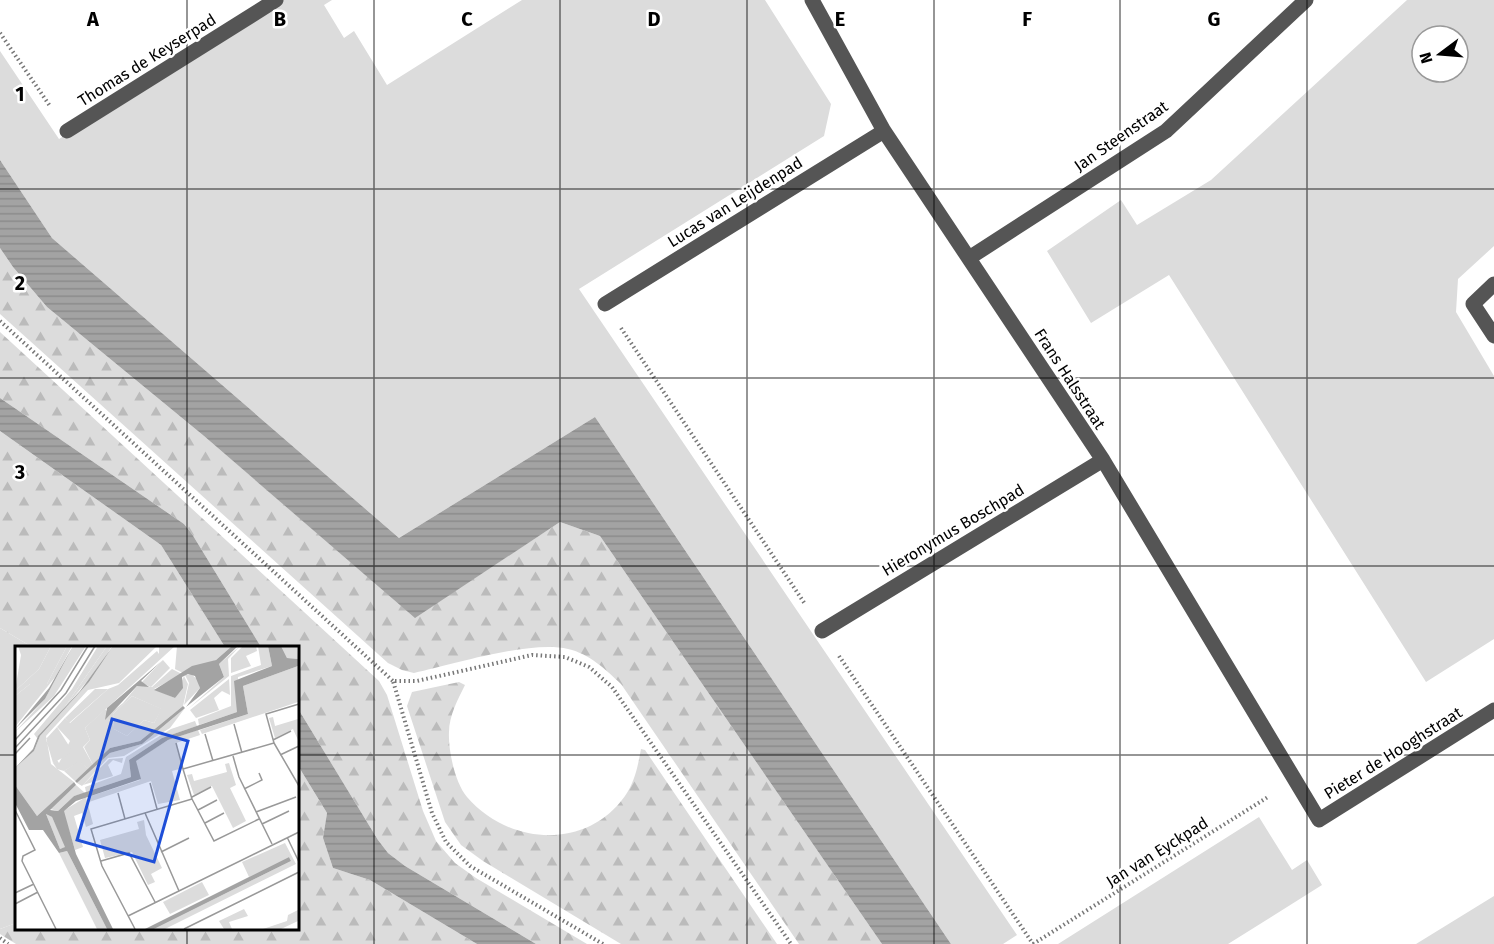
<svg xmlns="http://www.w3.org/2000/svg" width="1494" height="944" font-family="'Fira Sans',sans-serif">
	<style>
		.grass { fill: #dcdcdc; fill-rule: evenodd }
		.forest { fill: url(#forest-firs) }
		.water { fill: url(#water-rules) }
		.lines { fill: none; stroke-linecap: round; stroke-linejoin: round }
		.path { stroke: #777; stroke-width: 4; stroke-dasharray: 1.5 3; stroke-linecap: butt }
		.minor { stroke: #555; stroke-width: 15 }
		.grid { fill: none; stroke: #000; stroke-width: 1.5; stroke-opacity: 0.55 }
		.labels { text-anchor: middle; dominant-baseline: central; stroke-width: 5; stroke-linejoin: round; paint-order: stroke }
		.street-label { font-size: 16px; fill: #000; stroke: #fff }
		.inset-road { fill: none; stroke: #999; stroke-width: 1.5 }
		.view { fill: #1d4ed8; fill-opacity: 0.15; stroke: #1d4ed8; stroke-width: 3 }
		.inset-edge { fill: none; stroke: #000; stroke-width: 3 }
		.grid-label { font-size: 20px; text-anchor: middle; font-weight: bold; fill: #000; stroke: #fff; stroke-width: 5; stroke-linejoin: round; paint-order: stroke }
	</style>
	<defs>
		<pattern id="forest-firs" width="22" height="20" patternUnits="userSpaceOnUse" patternTransform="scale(1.5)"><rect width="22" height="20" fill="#dcdcdc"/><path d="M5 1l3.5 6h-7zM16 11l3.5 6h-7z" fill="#bbb"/></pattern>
		<pattern id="water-rules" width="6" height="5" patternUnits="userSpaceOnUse" patternTransform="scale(1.5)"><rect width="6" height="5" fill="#a3a3a3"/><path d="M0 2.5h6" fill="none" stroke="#8b8b8b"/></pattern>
	</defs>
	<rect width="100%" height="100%" fill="#fff"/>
	<!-- grass -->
	<path class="grass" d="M 282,0 L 332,0 L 324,5 L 344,38 L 354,31 L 387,85 L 522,0 L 765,0 L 831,104 L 824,136 L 579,289 L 1017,935 L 1003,944 L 951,944 L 595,417 L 399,538 L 52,238 L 0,160 L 0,51 L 59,139 Z
		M 1407,0 L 1494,0 L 1494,246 L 1458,279 L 1456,312 L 1494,376 L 1494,639 L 1426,682 L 1169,275 L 1091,323 L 1047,251 L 1121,200 L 1137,225 L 1211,180 ZM 1422,36 L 1458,36 L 1458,72 L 1422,72 Z
		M 0,628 L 32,647 L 16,647 L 16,923 L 0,929 Z
		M 1259,817 L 1292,870 L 1307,860 L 1322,885 L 1228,944 L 1058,944 Z
		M 1494,896 L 1494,944 L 1416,944 Z"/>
	<!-- forest -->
	<path class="forest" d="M 0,248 L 13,267 L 47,307 L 204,436 L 415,617 L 560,522 L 600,536 L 882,944 L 799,944 L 621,684 C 606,670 590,654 568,649 C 530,640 455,664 414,673 L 402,670 L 388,663 L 0,314 Z
		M 0,332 L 379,681 L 387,695 L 423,811 L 436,841 L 455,863 L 476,878 L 587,944 L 536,944 L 405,866 L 388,853 L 378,840 L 297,707 L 297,647 L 261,647 L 192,534 L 184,524 L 0,398 Z
		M 0,431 L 161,545 L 225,647 L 32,647 L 0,628 Z
		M 459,682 L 465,685 C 458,699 449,716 449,732 C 448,750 455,783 467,797 C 508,845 586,851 625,796 C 635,782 638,765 641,749 L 645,750 L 777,944 L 621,944 L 483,861 L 461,845 L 445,822 L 407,706 L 412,692 Z
		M 297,764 L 327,813 L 323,838 L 333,868 L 370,880 L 477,944 L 16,944 L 0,934 L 0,929 L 16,923 L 16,928 L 297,928 Z"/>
	<!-- water -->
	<path class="water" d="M 0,160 L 52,238 L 399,538 L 595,417 L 951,944 L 882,944 L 600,536 L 560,522 L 415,618 L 204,436 L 47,307 L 13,267 L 0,248 Z
		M 0,398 L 184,524 L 192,534 L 261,647 L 225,647 L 161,545 L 0,431 Z
		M 297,707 L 378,840 L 388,853 L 405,866 L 536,944 L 477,944 L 370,880 L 333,868 L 323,838 L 327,813 L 297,764 Z"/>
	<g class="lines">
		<!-- path -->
		<path class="path" d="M 0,33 L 50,106
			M 0,321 L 393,681
			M 621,328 L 805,604
			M 839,656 L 1033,944
			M 0,938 L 8,944
			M 603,944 L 470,866 L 446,842 L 432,813 L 393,681 L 417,681 L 532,655 L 565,657 L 589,667 L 612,687 L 791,944
			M 1033,944 L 1268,797"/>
		<!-- minor -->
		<path class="minor" d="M 812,0 L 884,131 L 1103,460 L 1319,820 L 1494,710
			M 67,131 L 276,0
			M 969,258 L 1166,131 L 1306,0
			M 1494,284 L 1473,304 L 1494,336
			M 605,304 L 884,131
			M 822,631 L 1103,460"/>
	</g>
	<!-- grid -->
	<path class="grid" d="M 187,0 L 187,647M 374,0 L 374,944M 560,0 L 560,944M 747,0 L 747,944M 934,0 L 934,944M 1120,0 L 1120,944M 1307,0 L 1307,944M 0,189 L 1494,189M 0,378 L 1494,378M 0,566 L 1494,566M 0,755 L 16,755M 297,755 L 1494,755M 187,928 L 187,944"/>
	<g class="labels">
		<!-- street labels -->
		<g class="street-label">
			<text transform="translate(147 60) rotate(-32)">Thomas de Keyserpad</text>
			<text transform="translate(1121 136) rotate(-35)">Jan Steenstraat</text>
			<text transform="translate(735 202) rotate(-32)">Lucas van Leijdenpad</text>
			<text transform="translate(1070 379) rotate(57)">Frans Halsstraat</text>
			<text transform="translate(953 530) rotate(-31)">Hieronymus Boschpad</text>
			<text transform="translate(1393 753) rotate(-32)">Pieter de Hooghstraat</text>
			<text transform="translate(1157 852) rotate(-32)">Jan van Eyckpad</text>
		</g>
	</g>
	<!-- overview -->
	<g transform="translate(15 646)">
		<rect width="284" height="284" fill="#fff"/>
		<path d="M 3,0 L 36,0 L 24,23 L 0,45 L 6,9 ZM 52,0 L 57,0 L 41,30 L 0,81 L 0,50 L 15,38 L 32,38 ZM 58,0 L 71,0 L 39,50 L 0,86 L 30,53 ZM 92,0 L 97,0 L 84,21 L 47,65 ZM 144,0 L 160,0 L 70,82 L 75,94 L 68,101 L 78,119 L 74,123 L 64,116 L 49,125 L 42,123 L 38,117 L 42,114 L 44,117 L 55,95 L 42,81 L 50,72 L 55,77 L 93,43 L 103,39 L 142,5 L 144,8 ZM 266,0 L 282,0 L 283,13 L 272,12 ZM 148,14 L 155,22 L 136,41 L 126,37 ZM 283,20 L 283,56 L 187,88 L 185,84 L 233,68 L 228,40 ZM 117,50 L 147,63 L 139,77 L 129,74 L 112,90 L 99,83 L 98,68 ZM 258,71 L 260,80 L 283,73 L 283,94 L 278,83 L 260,92 L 254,72 ZM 183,84 L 185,89 L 161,97 L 168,122 L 157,125 L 165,154 L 143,158 L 136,135 L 74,156 L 73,151 L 125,134 L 120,115 L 153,94 ZM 214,117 L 221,139 L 215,142 L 231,175 L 218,182 L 197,140 L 179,149 L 172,129 L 177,128 L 179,135 L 212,126 L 210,118 ZM 71,151 L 78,178 L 71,181 L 67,167 L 59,170 L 68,201 L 60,204 L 48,165 ZM 129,174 L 131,189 L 147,222 L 136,228 L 140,236 L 133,239 L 117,206 L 90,212 L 85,194 L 124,183 L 122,176 ZM 270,197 L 281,218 L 150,283 L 139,283 L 276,215 L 274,211 L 234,231 L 227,216 ZM 187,236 L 194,249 L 155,268 L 148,256 ZM 229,263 L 233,270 L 214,276 L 217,283 L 209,283 L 204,275 ZM 283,264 L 283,275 L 266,283 L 248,283 L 272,275 L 273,269 Z" fill="#dcdcdc"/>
		<path d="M 36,0 L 52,0 L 32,38 L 15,38 L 0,50 L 0,45 L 24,23 ZM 83,0 L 92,0 L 47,65 L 22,92 L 19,88 L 57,43 ZM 98,0 L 142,0 L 104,37 L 73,44 L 31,90 L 36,118 L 59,136 L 22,170 L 0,139 L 0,122 L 19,105 L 25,90 L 74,36 ZM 162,0 L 217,0 L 201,14 L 168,27 L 160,23 ZM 225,0 L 213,13 L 214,30 L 173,63 L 209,31 L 204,18 ZM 228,0 L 241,0 L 242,5 L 231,10 L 236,20 L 216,27 L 216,12 ZM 243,0 L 253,0 L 257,20 L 223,31 L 222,66 L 184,79 L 183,73 L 216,60 L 216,30 L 246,19 ZM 157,23 L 167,28 L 139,43 L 160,52 L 169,30 L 173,38 L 168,60 L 125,95 L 95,102 L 78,119 L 69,101 L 75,94 L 70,82 L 90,63 L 94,68 L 108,57 L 123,39 L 137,41 ZM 117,50 L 146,63 L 139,77 L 129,74 L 112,90 L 99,83 L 98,68 ZM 176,28 L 183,34 L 185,42 L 169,59 L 174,37 L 170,29 ZM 214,33 L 215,49 L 207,45 L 199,52 L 204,64 L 181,72 L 175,64 ZM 80,43 L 93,43 L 54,77 L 50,72 ZM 170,62 L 155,82 L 109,110 L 93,112 L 67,140 L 62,137 L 95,107 L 127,98 ZM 180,75 L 182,80 L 147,92 L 114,114 L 116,131 L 71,146 L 70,141 L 106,128 L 111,111 L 156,83 ZM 42,81 L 58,106 L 38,117 L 31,93 ZM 108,112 L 107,117 L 98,114 L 93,119 L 98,130 L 68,139 L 94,113 ZM 64,115 L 74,123 L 60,135 L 49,125 ZM 61,139 L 70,147 L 59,150 L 43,165 L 35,163 ZM 31,168 L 37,171 L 51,201 L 45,203 ZM 52,205 L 92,283 L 82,283 L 44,207 Z" fill="#dcdcdc" fill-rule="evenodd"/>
		<path d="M 58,0 L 30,53 L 0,83 L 34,42 ZM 98,0 L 74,36 L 25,90 L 19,105 L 0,122 L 18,103 L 23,90 L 65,45 ZM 217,0 L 223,0 L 204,18 L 209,31 L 171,61 L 185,42 L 180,30 L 173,28 L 167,31 L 168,42 L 160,52 L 139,44 L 177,20 L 201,14 ZM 253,0 L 266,0 L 272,12 L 283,13 L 283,20 L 228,40 L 233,68 L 153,94 L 121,115 L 126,133 L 61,155 L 49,165 L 61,208 L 98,283 L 92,283 L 52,205 L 44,207 L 28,184 L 14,184 L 0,157 L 0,139 L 22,170 L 59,136 L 61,139 L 35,164 L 43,165 L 59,150 L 116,131 L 114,114 L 147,92 L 222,66 L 219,35 L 257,20 ZM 31,168 L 37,171 L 50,201 L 45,203 ZM 148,14 L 126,35 L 134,41 L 122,40 L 90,74 L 92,62 ZM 168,60 L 170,62 L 127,98 L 95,107 L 62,137 L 60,135 L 95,102 L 125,95 ZM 274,211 L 276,215 L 139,283 L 130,283 Z" fill="#a3a3a3" fill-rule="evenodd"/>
		<path class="inset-road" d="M 219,78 L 227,107M 190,88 L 198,115M 0,94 L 46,44 L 73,0M 258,94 L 276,85M 161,97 L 168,123M 259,97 L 284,140M 0,102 L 51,47 L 80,0M 0,108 L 15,92M 265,109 L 284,100M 218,110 L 224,131 L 257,198M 135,137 L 142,163M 229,143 L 247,134 L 244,127M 103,147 L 110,173M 177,151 L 196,141M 177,153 L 199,195 L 244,173M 0,164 L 20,204 L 8,210 L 7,215 L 41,283M 183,164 L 202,154M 241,166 L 281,151M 130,167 L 164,245M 190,177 L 209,167M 247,178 L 274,165M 272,191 L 284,216M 146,206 L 174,192M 86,215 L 114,207 L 140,256M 0,247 L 19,238M 0,258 L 23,246M 113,270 L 284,186M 120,283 L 87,220 L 76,183 L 177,153 L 168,123 L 259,97 L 251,68 L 284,58M 169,283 L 284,226"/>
		<path class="view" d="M 97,73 L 173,95 L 139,216 L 62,194 Z"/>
		<rect width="284" height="284" class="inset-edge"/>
	</g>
	<g class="grid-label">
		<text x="93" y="26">A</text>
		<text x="280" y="26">B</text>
		<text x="467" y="26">C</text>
		<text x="654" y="26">D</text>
		<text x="840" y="26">E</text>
		<text x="1027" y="26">F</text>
		<text x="1214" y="26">G</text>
		<text x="20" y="101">1</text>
		<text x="20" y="290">2</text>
		<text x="20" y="479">3</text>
	</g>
	<!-- north arrow -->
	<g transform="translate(1440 54) rotate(254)"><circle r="28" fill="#ffffff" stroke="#999999" stroke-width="1.5"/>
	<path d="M0-4.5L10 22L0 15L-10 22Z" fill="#000000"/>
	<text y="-9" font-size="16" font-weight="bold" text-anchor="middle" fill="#000000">N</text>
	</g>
</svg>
